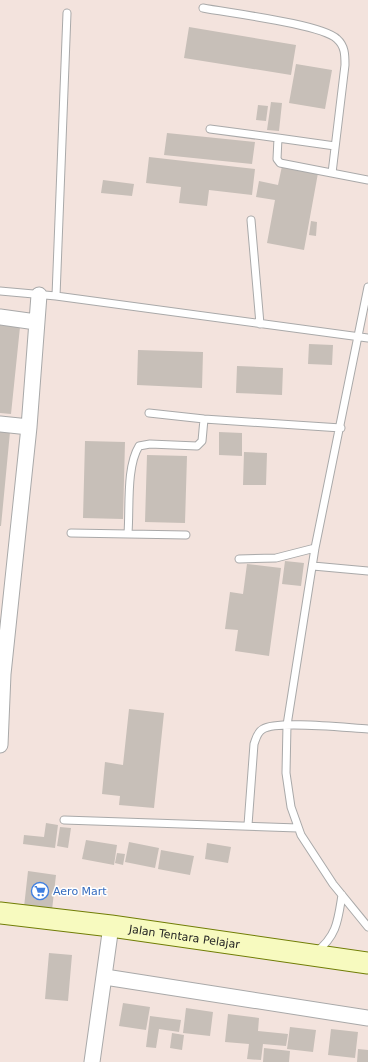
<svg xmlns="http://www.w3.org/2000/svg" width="368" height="1062" font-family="'DejaVu Sans',sans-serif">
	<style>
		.military { fill: #f3e3dd }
		.building { fill: #c7bfb8 }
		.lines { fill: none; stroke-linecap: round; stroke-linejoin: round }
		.lane-casing { stroke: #a9a9a9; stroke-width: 9 }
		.street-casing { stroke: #a9a9a9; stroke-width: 17 }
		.secondary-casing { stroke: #707d05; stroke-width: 23 }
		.lane { stroke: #fff; stroke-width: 7 }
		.street { stroke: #fff; stroke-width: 15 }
		.secondary { stroke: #f7fabf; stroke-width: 21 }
		.labels { text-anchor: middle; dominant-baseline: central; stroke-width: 3; stroke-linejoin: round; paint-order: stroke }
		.shop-label { font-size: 11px; fill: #366cbe; stroke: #fff; text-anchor: start }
		.street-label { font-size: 11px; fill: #222; stroke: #fff }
	</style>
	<rect width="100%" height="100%" fill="#f2efe9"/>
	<!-- military -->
	<path class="military" d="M 0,0 L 368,0 L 368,1062 L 0,1062 Z"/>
	<!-- building -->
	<path class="building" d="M 189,27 L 296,45 L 291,75 L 184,58 Z
		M 296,64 L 332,70 L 325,109 L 289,103 Z
		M 271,102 L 282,103 L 279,131 L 267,130 Z
		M 258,105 L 268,106 L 266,121 L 256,120 Z
		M 167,133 L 255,142 L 252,164 L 164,155 Z
		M 149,157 L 255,169 L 252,195 L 209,190 L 207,206 L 179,203 L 181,187 L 146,183 Z
		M 282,166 L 318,173 L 304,250 L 267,243 L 275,200 L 256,197 L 259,181 L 278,185 Z
		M 103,180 L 134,184 L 132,196 L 101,193 Z
		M 311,221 L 317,222 L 316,236 L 309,235 Z
		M 0,325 L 20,327 L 11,414 L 0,413 Z
		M 309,344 L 333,345 L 332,365 L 308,364 Z
		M 138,350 L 203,352 L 202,388 L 137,385 Z
		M 237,366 L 283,368 L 282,395 L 236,393 Z
		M 0,431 L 10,432 L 1,526 L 0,526 Z
		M 219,432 L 242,433 L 242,456 L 219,455 Z
		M 85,441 L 125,442 L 123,519 L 83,518 Z
		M 244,452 L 267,453 L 266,485 L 243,485 Z
		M 147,455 L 187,456 L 185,523 L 145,522 Z
		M 285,561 L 304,563 L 301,586 L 282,584 Z
		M 247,564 L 281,568 L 269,656 L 235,651 L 238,630 L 225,629 L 230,592 L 243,594 Z
		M 129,709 L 164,713 L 154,808 L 119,805 L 120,796 L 102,794 L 105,762 L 123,765 Z
		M 46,823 L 58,825 L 55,848 L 23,844 L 24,835 L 44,837 Z
		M 60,827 L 71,828 L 68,848 L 57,846 Z
		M 86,840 L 117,845 L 114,865 L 82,859 Z
		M 129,842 L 159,848 L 155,868 L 125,862 Z
		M 207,843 L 231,847 L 228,863 L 205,859 Z
		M 161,850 L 194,856 L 190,875 L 158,869 Z
		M 117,853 L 125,854 L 123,865 L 115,863 Z
		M 28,871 L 56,875 L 52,910 L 24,907 Z
		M 49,953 L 72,955 L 68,1001 L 45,999 Z
		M 123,1003 L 150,1007 L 146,1030 L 119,1026 Z
		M 186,1008 L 213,1012 L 210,1036 L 183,1033 Z
		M 228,1014 L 259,1018 L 258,1031 L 288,1034 L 286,1046 L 263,1044 L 261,1060 L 247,1059 L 249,1044 L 225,1042 Z
		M 150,1016 L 181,1020 L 179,1032 L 159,1029 L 156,1048 L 146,1047 Z
		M 290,1027 L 316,1030 L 313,1052 L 287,1049 Z
		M 331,1029 L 358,1032 L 355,1058 L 328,1055 Z
		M 172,1033 L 184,1035 L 182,1050 L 170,1048 Z
		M 264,1048 L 290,1051 L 289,1062 L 263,1062 Z
		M 358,1049 L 368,1050 L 368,1062 L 357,1062 Z"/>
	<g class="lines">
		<!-- lane casing -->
		<g class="lane-casing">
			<path id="lane" d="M 203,8 C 228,13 322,24 337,39 C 345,46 345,55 345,65 L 332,173
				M 210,129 L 278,138
				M 335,146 L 278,138 L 277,159 L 280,163 L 368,180
				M 251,220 L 260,324
				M 368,287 L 315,548 L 287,725 L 286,773 L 291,807 L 301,835 L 333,884 L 368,927
				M 0,291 L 56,296 L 368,338
				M 56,296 L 67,13
				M 149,413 L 204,419 L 341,428
				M 71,533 L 186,535
				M 128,533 C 130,508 126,467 139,446 L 150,444 L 197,446 L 202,441 L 204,419
				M 239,559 L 276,558 L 315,548
				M 313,566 L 368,571
				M 64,820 L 298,828
				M 248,825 L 254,744 C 256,739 257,732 263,729 C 277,720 348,728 368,729
				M 316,952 C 337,936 338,920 342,895"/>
		</g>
		<!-- street casing -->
		<g class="street-casing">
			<path id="street" d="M 0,317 L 36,322
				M 0,424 L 29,427
				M 0,745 L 3,674 L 29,427 L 39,295
				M 105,977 L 368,1018
				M 92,1062 L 111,926"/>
		</g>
		<!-- secondary casing -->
		<g class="secondary-casing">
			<g id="secondary">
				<path id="s1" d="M 0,913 L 111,926 L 368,963"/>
			</g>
		</g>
		<!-- lane -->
		<use href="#lane" class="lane"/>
		<!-- street -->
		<use href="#street" class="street"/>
		<!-- secondary -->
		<use href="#secondary" class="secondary"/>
	</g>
	<!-- icons -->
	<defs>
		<g id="supermarket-ring" transform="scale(0.9)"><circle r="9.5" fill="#fff" stroke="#3f7fe0" stroke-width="1.5"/><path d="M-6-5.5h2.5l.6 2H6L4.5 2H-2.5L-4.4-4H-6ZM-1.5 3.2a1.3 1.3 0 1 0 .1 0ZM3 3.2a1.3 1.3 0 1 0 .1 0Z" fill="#3f7fe0"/></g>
	</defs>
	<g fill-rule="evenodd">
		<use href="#supermarket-ring" x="40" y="891"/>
	</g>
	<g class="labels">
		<!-- shop labels -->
		<g class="shop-label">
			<text x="53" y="891">Aero Mart</text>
		</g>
		<!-- street labels -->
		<g class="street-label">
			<text stroke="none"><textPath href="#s1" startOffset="186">Jalan Tentara Pelajar</textPath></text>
		</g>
	</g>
</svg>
